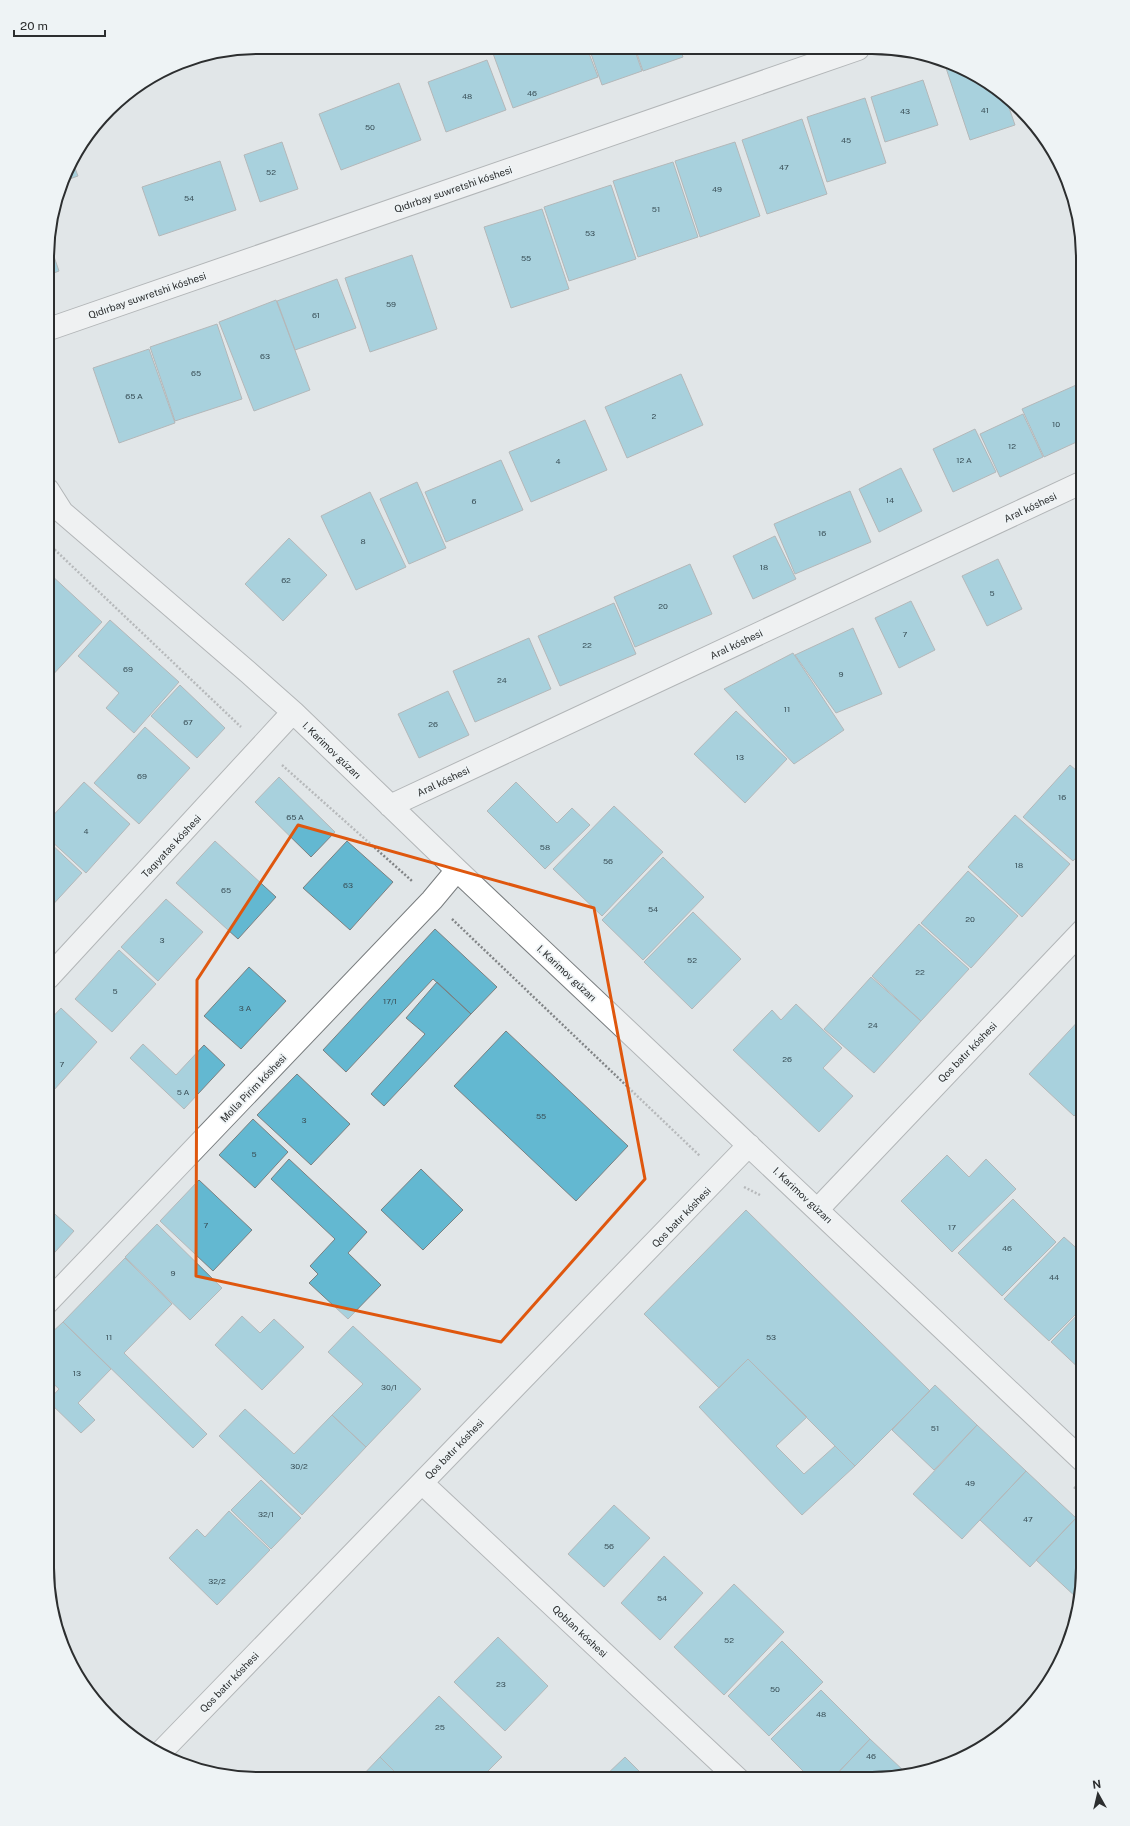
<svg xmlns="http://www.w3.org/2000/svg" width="1130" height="1826" font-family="'Public Sans',sans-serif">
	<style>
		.building { fill: #63b8d1; stroke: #7b8081 }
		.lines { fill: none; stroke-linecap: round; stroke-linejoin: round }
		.minor-casing { stroke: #787c7e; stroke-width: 24 }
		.path { stroke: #818486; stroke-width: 2.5; stroke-dasharray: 2 2; stroke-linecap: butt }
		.minor { stroke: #fff; stroke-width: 22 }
		.marked { fill: none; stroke: #df570e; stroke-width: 3; stroke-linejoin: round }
		.labels { text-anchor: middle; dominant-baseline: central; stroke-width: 3.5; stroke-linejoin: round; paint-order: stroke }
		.number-label { font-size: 8px; fill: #3a5058 }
		.street-label { font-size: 10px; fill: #2c2e2f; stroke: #eef3f5 }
		.rim { fill: none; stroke: #2c2e2f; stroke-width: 2 }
	</style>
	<rect width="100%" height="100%" fill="#e1e6e8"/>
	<!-- building -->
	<path class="building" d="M 491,48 L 587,48 L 598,77 L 513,108 Z
		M 589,48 L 634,48 L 642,71 L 602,85 Z
		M 635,48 L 680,48 L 683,57 L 643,71 Z
		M 487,60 L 506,110 L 446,132 L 428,82 Z
		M 956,65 L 1000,91 L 1005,96 L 1015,125 L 970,140 L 946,68 Z
		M 923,80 L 938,125 L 885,142 L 871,97 Z
		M 399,83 L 421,140 L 341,170 L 319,114 Z
		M 865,98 L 886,163 L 827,182 L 807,117 Z
		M 802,119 L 827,194 L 767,214 L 742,140 Z
		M 282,142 L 298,189 L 260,202 L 244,155 Z
		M 735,142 L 760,216 L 700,237 L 675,161 Z
		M 72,160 L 78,176 L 64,181 L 69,165 Z
		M 220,161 L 236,210 L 159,236 L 142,187 Z
		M 673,162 L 698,237 L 638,257 L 613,181 Z
		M 611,185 L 636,259 L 569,281 L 544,207 Z
		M 542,209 L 569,289 L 511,308 L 484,227 Z
		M 49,242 L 59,271 L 49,275 Z
		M 412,255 L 437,329 L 370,352 L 345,278 Z
		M 337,279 L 356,328 L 295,350 L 277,301 Z
		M 276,300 L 310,390 L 254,411 L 219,322 Z
		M 217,324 L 242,399 L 175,421 L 150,347 Z
		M 149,349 L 175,423 L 119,443 L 93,368 Z
		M 681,374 L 703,425 L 627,458 L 605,407 Z
		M 1083,382 L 1083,439 L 1044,457 L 1022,409 Z
		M 1023,414 L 1043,457 L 1000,477 L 980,434 Z
		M 585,420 L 607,470 L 531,502 L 509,452 Z
		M 975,429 L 996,472 L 953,492 L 933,449 Z
		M 501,460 L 523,510 L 446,542 L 425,492 Z
		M 901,468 L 922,511 L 879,532 L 859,489 Z
		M 417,482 L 446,548 L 409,564 L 380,499 Z
		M 850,491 L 871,542 L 795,574 L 774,524 Z
		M 370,492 L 406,567 L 356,590 L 321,516 Z
		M 775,536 L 796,579 L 753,599 L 733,556 Z
		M 289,538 L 327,575 L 283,621 L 245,584 Z
		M 998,559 L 1022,609 L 987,626 L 962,576 Z
		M 690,564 L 712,614 L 635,647 L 614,597 Z
		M 50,574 L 102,622 L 48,680 L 48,575 Z
		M 911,601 L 935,650 L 899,668 L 875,618 Z
		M 614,603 L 636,654 L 560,686 L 538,636 Z
		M 110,620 L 179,682 L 134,733 L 106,708 L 119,693 L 78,656 Z
		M 853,628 L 882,694 L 836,713 L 795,655 Z
		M 529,638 L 551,689 L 475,722 L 453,671 Z
		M 793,653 L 844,730 L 794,764 L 724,689 Z
		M 180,685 L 225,728 L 197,758 L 151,716 Z
		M 448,691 L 469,735 L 419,758 L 398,714 Z
		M 736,711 L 787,759 L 745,803 L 694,754 Z
		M 145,727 L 190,768 L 139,824 L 94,783 Z
		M 1070,765 L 1083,776 L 1083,850 L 1073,861 L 1023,817 Z
		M 279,777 L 335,832 L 311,857 L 255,802 Z
		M 84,782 L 130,824 L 86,873 L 48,838 L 48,821 Z
		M 516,782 L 557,823 L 572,808 L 590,825 L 545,869 L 487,811 Z
		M 614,806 L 663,852 L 602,916 L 553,869 Z
		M 1015,815 L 1070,864 L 1022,917 L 968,867 Z
		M 48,841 L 82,873 L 48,910 Z
		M 215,841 L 276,897 L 238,939 L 176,883 Z
		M 347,841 L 393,882 L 350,930 L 303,888 Z
		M 663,857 L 704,897 L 643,960 L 602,920 Z
		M 968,871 L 1018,916 L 971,968 L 921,923 Z
		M 166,899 L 203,932 L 158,981 L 121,947 Z
		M 693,912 L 741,959 L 692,1009 L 644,962 Z
		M 919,924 L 969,969 L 921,1021 L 872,976 Z
		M 435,929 L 497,987 L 471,1014 L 433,979 L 346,1072 L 323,1050 Z
		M 119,950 L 156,984 L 112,1032 L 75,999 Z
		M 249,967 L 286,1001 L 241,1049 L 204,1016 Z
		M 871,977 L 921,1021 L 874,1073 L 824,1029 Z
		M 437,982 L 471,1014 L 384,1106 L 371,1094 L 425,1034 L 406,1018 Z
		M 796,1004 L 842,1048 L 823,1068 L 853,1096 L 819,1132 L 733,1050 L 772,1010 L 781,1020 Z
		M 61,1008 L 97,1042 L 53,1091 L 48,1086 L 48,1022 Z
		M 1083,1016 L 1083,1107 L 1074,1116 L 1029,1074 Z
		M 506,1031 L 628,1146 L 576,1201 L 454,1086 Z
		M 143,1044 L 176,1075 L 204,1045 L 225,1065 L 184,1109 L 130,1058 Z
		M 297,1074 L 350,1124 L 311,1165 L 257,1115 Z
		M 253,1119 L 288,1152 L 255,1188 L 219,1155 Z
		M 947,1155 L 969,1177 L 986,1159 L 1016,1189 L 952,1252 L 901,1201 Z
		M 289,1159 L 367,1232 L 348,1253 L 381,1285 L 348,1319 L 309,1283 L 318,1274 L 310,1266 L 335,1239 L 271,1179 Z
		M 421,1169 L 463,1210 L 423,1250 L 381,1210 Z
		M 199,1180 L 252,1230 L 213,1271 L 160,1221 Z
		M 1013,1199 L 1056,1242 L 1002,1296 L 958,1253 Z
		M 47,1207 L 74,1231 L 47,1261 Z
		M 746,1210 L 930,1391 L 855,1466 L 748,1359 L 719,1388 L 644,1314 Z
		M 157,1224 L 222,1288 L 190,1320 L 125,1257 Z
		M 1064,1237 L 1083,1254 L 1083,1307 L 1049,1341 L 1004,1299 Z
		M 125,1258 L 172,1304 L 124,1353 L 207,1434 L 193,1448 L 63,1322 Z
		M 1083,1309 L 1083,1372 L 1051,1342 Z
		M 242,1316 L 260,1333 L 274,1319 L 304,1347 L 262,1390 L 215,1345 Z
		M 63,1322 L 111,1369 L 78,1403 L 95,1420 L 81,1433 L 48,1401 L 59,1389 L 47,1378 L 47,1337 Z
		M 353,1326 L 421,1389 L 366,1447 L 332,1415 L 363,1384 L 328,1352 Z
		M 748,1359 L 807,1417 L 776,1446 L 804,1474 L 835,1446 L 855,1466 L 802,1515 L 699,1407 Z
		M 935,1385 L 977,1425 L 934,1470 L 892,1430 Z
		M 245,1409 L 294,1454 L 332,1415 L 366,1447 L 302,1515 L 219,1436 Z
		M 977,1425 L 1026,1471 L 962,1539 L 913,1494 Z
		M 1026,1471 L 1076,1518 L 1030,1567 L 980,1520 Z
		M 261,1480 L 301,1518 L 271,1549 L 231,1510 Z
		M 614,1505 L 650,1538 L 604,1587 L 568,1554 Z
		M 229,1511 L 270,1550 L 217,1605 L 169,1558 L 197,1529 L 205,1537 Z
		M 1076,1518 L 1083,1524 L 1083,1582 L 1078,1599 L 1036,1560 Z
		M 664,1556 L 703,1593 L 660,1640 L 621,1603 Z
		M 734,1584 L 784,1632 L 724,1695 L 674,1647 Z
		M 498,1637 L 548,1686 L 505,1731 L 454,1682 Z
		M 782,1641 L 823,1682 L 769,1736 L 728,1696 Z
		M 821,1690 L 870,1739 L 832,1779 L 811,1779 L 771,1739 Z
		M 439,1696 L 502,1757 L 481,1778 L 401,1778 L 380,1757 Z
		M 870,1739 L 905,1772 L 872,1779 L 832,1779 Z
		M 380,1757 L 401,1778 L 360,1778 Z
		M 625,1757 L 646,1778 L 603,1778 Z"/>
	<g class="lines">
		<!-- minor casing -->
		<g class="minor-casing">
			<path id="minor" d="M 49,329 L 858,49
				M 48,490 L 62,512 L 249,673 L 293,712 L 457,870 L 1083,1461
				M 390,806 L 1083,482
				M 48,978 L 293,712
				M 818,1209 L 1083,930
				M 47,1303 L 432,900 L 457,870
				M 422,1483 L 738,1779
				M 160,1753 L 749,1145"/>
		</g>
		<!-- path -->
		<path class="path" d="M 48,545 L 53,548 L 241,727
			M 282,765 L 412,881
			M 452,919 L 700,1156
			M 744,1187 L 760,1195
			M 1074,1487 L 1083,1495"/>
		<!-- minor -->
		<use href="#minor" class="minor"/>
	</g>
	<!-- marked area -->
	<path d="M0 0H1130V1826H0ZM 298,825 L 594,908 L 645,1179 L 501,1342 L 196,1276 L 197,980 Z" fill="#e1e6e8" fill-opacity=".55" fill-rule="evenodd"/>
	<path class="marked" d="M 298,825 L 594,908 L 645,1179 L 501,1342 L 196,1276 L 197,980 Z"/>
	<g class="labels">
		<!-- number labels -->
		<g class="number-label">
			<text x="532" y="93">46</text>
			<text x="467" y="96">48</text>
			<text x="985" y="110">41</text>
			<text x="905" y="111">43</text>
			<text x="370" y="127">50</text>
			<text x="846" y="140">45</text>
			<text x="784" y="167">47</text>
			<text x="271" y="172">52</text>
			<text x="717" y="189">49</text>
			<text x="189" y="198">54</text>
			<text x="656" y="209">51</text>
			<text x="590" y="233">53</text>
			<text x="526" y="258">55</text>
			<text x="391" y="304">59</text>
			<text x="316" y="315">61</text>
			<text x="265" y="356">63</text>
			<text x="196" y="373">65</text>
			<text x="134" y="396">65 А</text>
			<text x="654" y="416">2</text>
			<text x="1056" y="424">10</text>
			<text x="1012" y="446">12</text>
			<text x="964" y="460">12 А</text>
			<text x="558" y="461">4</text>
			<text x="890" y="500">14</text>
			<text x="474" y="501">6</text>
			<text x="822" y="533">16</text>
			<text x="363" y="541">8</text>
			<text x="764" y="567">18</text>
			<text x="286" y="580">62</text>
			<text x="992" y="593">5</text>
			<text x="663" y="606">20</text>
			<text x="905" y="634">7</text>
			<text x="587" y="645">22</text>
			<text x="128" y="669">69</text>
			<text x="841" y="674">9</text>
			<text x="502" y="680">24</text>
			<text x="787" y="709">11</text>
			<text x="188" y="722">67</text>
			<text x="433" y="724">26</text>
			<text x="740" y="757">13</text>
			<text x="142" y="776">69</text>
			<text x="1062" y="797">16</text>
			<text x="295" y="817">65 А</text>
			<text x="86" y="831">4</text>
			<text x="545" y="847">58</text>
			<text x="608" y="861">56</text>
			<text x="1019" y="865">18</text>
			<text x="348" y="885">63</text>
			<text x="226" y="890">65</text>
			<text x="653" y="909">54</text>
			<text x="970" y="919">20</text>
			<text x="162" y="940">3</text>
			<text x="692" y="960">52</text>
			<text x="920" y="972">22</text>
			<text x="115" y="991">5</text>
			<text x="390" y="1001">17/1</text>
			<text x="245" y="1008">3 А</text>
			<text x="873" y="1025">24</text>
			<text x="787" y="1059">26</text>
			<text x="62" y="1064">7</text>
			<text x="183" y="1092">5 А</text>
			<text x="541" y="1116">55</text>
			<text x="304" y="1120">3</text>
			<text x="254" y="1154">5</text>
			<text x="206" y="1225">7</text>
			<text x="952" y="1227">17</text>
			<text x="1007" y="1248">46</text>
			<text x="173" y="1273">9</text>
			<text x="1054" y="1277">44</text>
			<text x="109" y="1337">11</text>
			<text x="771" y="1337">53</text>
			<text x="77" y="1373">13</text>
			<text x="389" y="1387">30/1</text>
			<text x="935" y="1428">51</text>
			<text x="299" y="1466">30/2</text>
			<text x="970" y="1483">49</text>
			<text x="266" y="1514">32/1</text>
			<text x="1028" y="1519">47</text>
			<text x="609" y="1546">56</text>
			<text x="217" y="1581">32/2</text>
			<text x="662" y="1598">54</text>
			<text x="729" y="1640">52</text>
			<text x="501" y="1684">23</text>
			<text x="775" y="1689">50</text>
			<text x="821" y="1714">48</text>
			<text x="440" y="1727">25</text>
			<text x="871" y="1756">46</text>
		</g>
		<!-- street labels -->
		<g class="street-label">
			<text transform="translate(453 189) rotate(-19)">Qıdırbay suwretshi kóshesi</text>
			<text transform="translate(147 295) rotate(-19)">Qıdırbay suwretshi kóshesi</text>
			<text transform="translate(1030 507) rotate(-25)">Aral kóshesi</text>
			<text transform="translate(736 644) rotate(-25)">Aral kóshesi</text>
			<text transform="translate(332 750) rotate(44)">I. Karimov gúzarı</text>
			<text transform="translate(443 781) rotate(-25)">Aral kóshesi</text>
			<text transform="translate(171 846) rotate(-47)">Taqıyatas kóshesi</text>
			<text transform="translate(567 973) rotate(43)">I. Karimov gúzarı</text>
			<text transform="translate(967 1052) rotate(-46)">Qos batır kóshesi</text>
			<text transform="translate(253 1088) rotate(-46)">Molla Pirim kóshesi</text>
			<text transform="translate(803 1195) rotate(43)">I. Karimov gúzarı</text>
			<text transform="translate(681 1217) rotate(-46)">Qos batır kóshesi</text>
			<text transform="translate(454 1449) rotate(-46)">Qos batır kóshesi</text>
			<text transform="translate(580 1631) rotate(43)">Qoblan kóshesi</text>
			<text transform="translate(229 1682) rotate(-46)">Qos batır kóshesi</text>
		</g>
	</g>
	<!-- crop -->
	<path d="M0 0H1130V1826H0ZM258 54H872A204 204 0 0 1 1076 258V1568A204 204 0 0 1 872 1772H258A204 204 0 0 1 54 1568V258A204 204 0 0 1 258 54Z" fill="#eef3f5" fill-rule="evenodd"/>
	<path class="rim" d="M258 54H872A204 204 0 0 1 1076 258V1568A204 204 0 0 1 872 1772H258A204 204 0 0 1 54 1568V258A204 204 0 0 1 258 54Z"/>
	<!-- north arrow -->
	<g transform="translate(1098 1794) rotate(352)" stroke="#eef3f5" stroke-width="3" paint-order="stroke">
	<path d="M0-3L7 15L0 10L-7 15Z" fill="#2c2e2f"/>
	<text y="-6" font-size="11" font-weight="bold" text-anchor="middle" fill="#2c2e2f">N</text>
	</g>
	<!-- scale -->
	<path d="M14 30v6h91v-6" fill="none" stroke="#2c2e2f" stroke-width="2"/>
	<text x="20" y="30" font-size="12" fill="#2c2e2f" stroke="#eef3f5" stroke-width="3" paint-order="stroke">20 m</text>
</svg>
